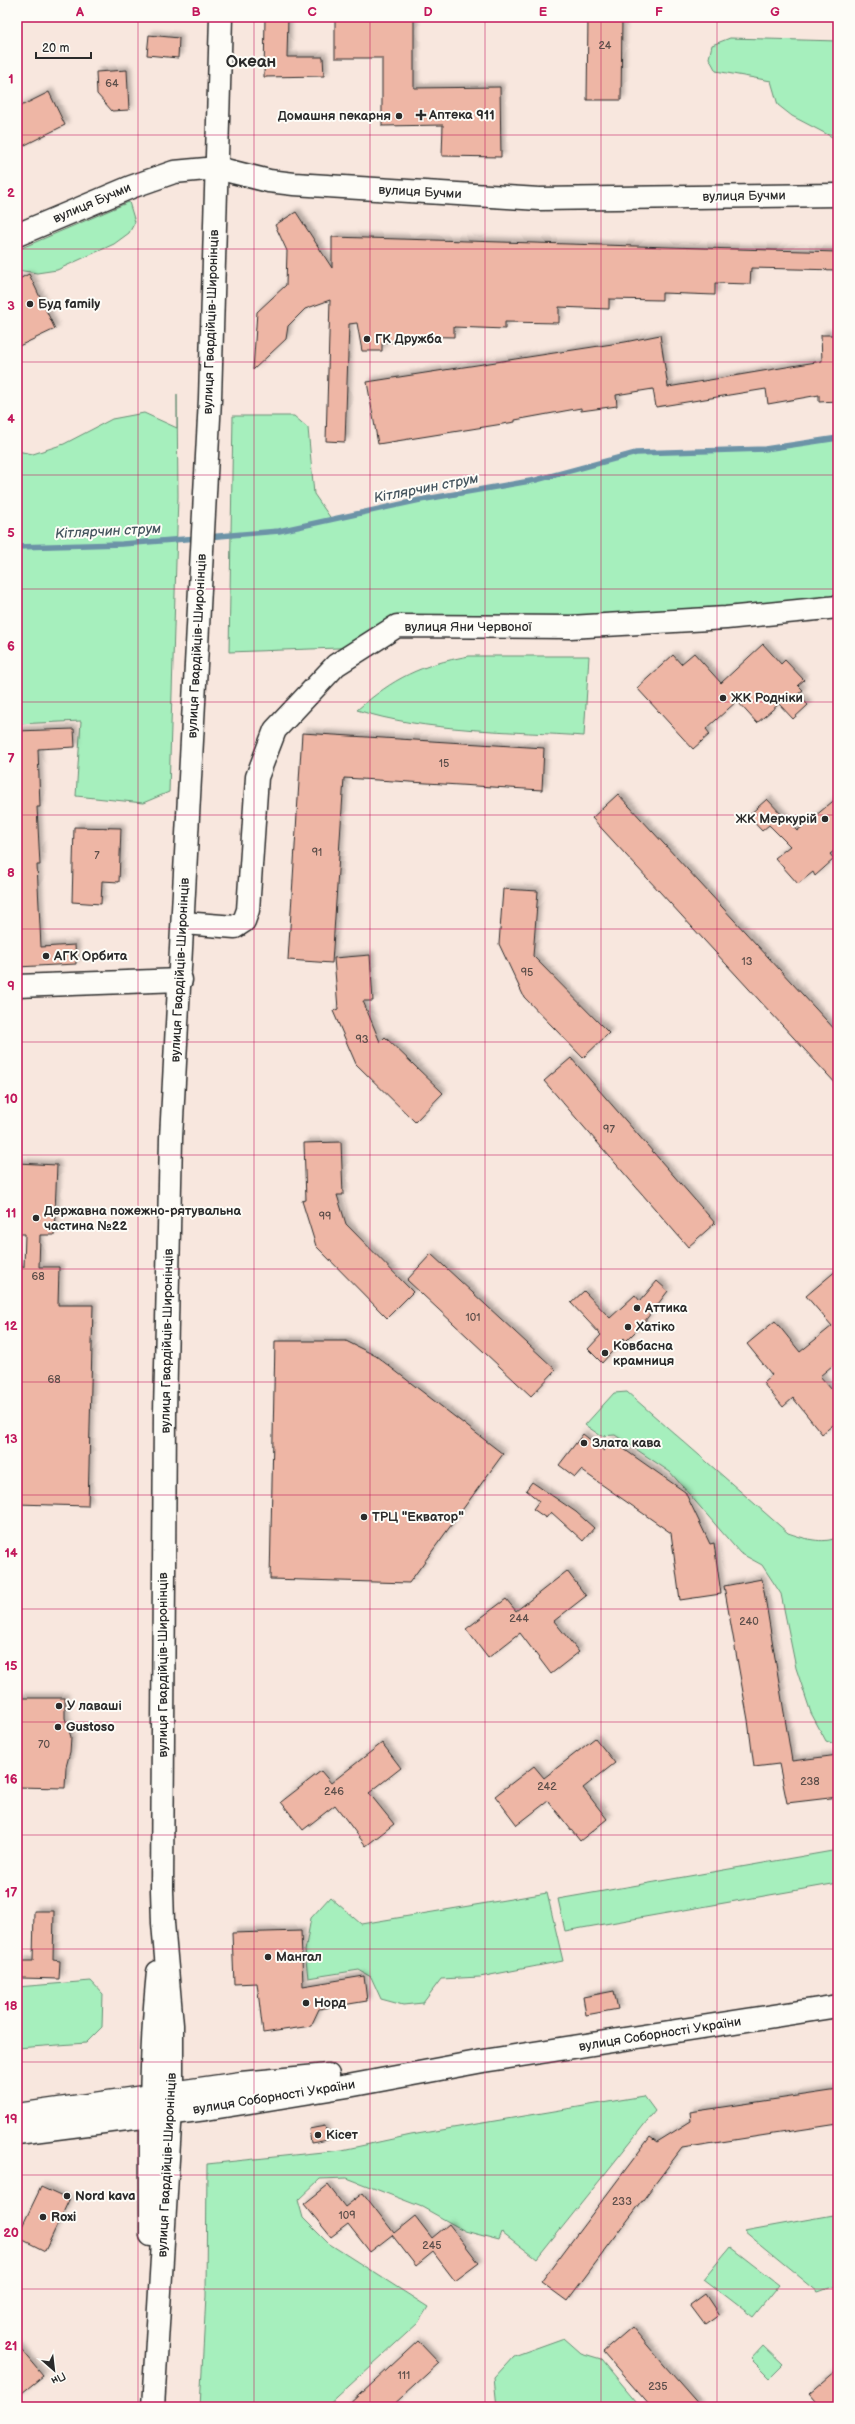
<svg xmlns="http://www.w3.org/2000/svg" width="855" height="2424" font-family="'Balsamiq Sans',sans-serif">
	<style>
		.green { fill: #a6efbd; stroke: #688d74 }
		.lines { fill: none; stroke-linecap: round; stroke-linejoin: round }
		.stream { stroke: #6c93a7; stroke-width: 5.5 }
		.building { fill: #eeb6a5; stroke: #2b2b2b; filter: url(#shadow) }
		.minor-casing { stroke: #2b2b2b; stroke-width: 25 }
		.major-casing { stroke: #2b2b2b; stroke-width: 25 }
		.minor { stroke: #fdfcf7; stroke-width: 22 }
		.major { stroke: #fdfcf7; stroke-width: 22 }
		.grid { fill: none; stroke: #c2185b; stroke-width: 1; stroke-opacity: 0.55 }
		.poi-dot { fill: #2b2b2b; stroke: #fdfcf7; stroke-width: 1.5 }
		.labels { text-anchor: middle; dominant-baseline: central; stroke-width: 4; stroke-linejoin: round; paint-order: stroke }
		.number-label { font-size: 11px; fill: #5c4e4a }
		.poi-label { font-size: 13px; font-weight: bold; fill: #2b2b2b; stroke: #fdfcf7; text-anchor: start }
		.street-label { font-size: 13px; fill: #2b2b2b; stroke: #fdfcf7 }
		.water-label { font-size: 14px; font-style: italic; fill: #46565f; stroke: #fdfcf7 }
		.district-label { font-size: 17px; font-weight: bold; fill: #2b2b2b; stroke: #fdfcf7 }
		.neatline { fill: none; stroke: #c2185b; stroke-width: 1.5 }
		.grid-label { font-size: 13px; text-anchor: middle; font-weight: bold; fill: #c2185b }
	</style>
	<defs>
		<filter id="shadow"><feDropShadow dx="3.5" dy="-3.5" stdDeviation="2" flood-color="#0004"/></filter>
	</defs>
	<rect width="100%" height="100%" fill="#f8e7de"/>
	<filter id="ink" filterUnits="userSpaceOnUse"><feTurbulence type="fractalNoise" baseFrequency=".025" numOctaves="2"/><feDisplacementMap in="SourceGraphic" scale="8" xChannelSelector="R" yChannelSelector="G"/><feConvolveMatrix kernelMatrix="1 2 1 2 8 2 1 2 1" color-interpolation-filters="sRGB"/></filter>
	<g filter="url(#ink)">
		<!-- green -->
		<path class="green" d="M 730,38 L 838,41 L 838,140 L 792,116 L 778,105 L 771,81 L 716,71 L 709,58 L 712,45 Z
			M 129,202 L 135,222 L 129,233 L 114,244 L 57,270 L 37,273 L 17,270 L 17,250 Z
			M 177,394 L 178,496 L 169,792 L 143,803 L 76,796 L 81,721 L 17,724 L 17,451 L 33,454 L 64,444 L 112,419 L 144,413 L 177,428 Z
			M 233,416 L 294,416 L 308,428 L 314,494 L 332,520 L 419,500 L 536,481 L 636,454 L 765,450 L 838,439 L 838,607 L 397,626 L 365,647 L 229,652 Z
			M 469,656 L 589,656 L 584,736 C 514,731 423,732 357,710 C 394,678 420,665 469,656 Z
			M 627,1392 L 788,1533 C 803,1538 823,1545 838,1537 L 838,1745 L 826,1741 L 811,1713 L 796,1668 L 781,1594 L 762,1565 L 740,1553 L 670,1472 L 615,1435 L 601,1436 L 585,1425 L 614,1393 Z
			M 838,1850 L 838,1883 L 565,1931 L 558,1899 Z
			M 547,1893 L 563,1961 L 480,1977 L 441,1979 L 423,2003 L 403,2005 L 381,1999 L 371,1977 L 359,1970 L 308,1978 L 305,1951 L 311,1918 L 330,1897 L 361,1924 Z
			M 91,1981 L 103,1994 L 102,2027 L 86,2043 L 17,2048 L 17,1987 Z
			M 644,2096 L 655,2111 L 537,2259 L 502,2232 L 499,2240 L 465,2231 L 422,2207 L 347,2178 L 320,2179 L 298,2200 L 303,2218 L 328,2243 L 428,2307 L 418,2323 L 326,2407 L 200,2407 L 206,2296 L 207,2164 L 342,2150 L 411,2135 Z
			M 838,2214 L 838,2285 L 818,2292 L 744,2231 Z
			M 730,2247 L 779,2285 L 753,2317 L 704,2279 Z
			M 564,2338 L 581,2353 L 601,2359 L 641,2407 L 497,2407 L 494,2378 L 514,2356 Z
			M 763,2346 L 783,2365 L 770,2378 L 751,2359 Z"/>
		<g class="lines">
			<!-- stream -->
			<path class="stream" d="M 207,537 L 279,531 L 420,500 L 536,480 L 636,453 L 765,449 L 838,438
				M 17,547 L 122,544 L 198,538"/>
		</g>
		<!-- building -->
		<path class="building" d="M 265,17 L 288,17 L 287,57 L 323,57 L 324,76 L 264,77 Z
			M 335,17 L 414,17 L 414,88 L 500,87 L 501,157 L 442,156 L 443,125 L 382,126 L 382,58 L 335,58 Z
			M 588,17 L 622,17 L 621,100 L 587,100 Z
			M 149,35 L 179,38 L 178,58 L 147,55 Z
			M 127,70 L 129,110 L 112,111 L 97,94 L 96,72 Z
			M 49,92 L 65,125 L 17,149 L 17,108 Z
			M 296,212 L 332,268 L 332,237 L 838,252 L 838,270 L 751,268 L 750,284 L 715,283 L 715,295 L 662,293 L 662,300 L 609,299 L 609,309 L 559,307 L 559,323 L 505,322 L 505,329 L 454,327 L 454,337 L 405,336 L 405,343 L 382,342 L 382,351 L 362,351 L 357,323 L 349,324 L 345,442 L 326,441 L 330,300 L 305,309 L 288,326 L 286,339 L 253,370 L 257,312 L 286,285 L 287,251 L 275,225 Z
			M 29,274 L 55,329 L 17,347 L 17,280 Z
			M 660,335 L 668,387 L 822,361 L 821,335 L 838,335 L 838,401 L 819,402 L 819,395 L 768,404 L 766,389 L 656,407 L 653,389 L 616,395 L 617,406 L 581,411 L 581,408 L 515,420 L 515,422 L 378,444 L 367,382 L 625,342 Z
			M 763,644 L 781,664 L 785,660 L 804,680 L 798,685 L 803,690 L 798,694 L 808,705 L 793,719 L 779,704 L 757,723 L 737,701 L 706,729 L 710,734 L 693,749 L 637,688 L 673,655 L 681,664 L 694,653 L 721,683 Z
			M 74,729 L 75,747 L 38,749 L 40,807 L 37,807 L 40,865 L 37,865 L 41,947 L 75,945 L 76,964 L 17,967 L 17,731 Z
			M 302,733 L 544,748 L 542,790 L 344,778 L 332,963 L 288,960 Z
			M 618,794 L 838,1033 L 838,1086 L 592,818 Z
			M 838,797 L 838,848 L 830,854 L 834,859 L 815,876 L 813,872 L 798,884 L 775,858 L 790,846 L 769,825 L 762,831 L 748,816 L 767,799 L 797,831 Z
			M 74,827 L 121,828 L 119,882 L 102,881 L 101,904 L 72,902 Z
			M 503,889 L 538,891 L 533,956 L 609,1033 L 583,1058 L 524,997 L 499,944 Z
			M 370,955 L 373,1001 L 363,1001 L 380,1042 L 385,1037 L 443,1093 L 415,1122 L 356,1064 L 333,1011 L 338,1009 L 334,958 Z
			M 571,1058 L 715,1223 L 688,1247 L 544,1081 Z
			M 341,1142 L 343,1195 L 337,1195 L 346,1224 L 413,1292 L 387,1318 L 316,1246 L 302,1201 L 306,1200 L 304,1143 Z
			M 17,1163 L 57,1165 L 54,1235 L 40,1235 L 39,1267 L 59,1267 L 58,1305 L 93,1305 L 88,1506 L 17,1504 L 17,1267 L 24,1267 L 25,1234 L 17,1234 Z
			M 431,1254 L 556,1370 L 531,1396 L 407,1280 Z
			M 838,1269 L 838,1361 L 820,1376 L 838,1397 L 838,1421 L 822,1434 L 793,1398 L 783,1407 L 763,1383 L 772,1375 L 747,1344 L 775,1321 L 800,1352 L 832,1326 L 806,1296 Z
			M 657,1281 L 668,1291 L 641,1326 L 626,1341 L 624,1338 L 602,1363 L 588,1349 L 601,1335 L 571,1303 L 584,1291 L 610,1318 L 635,1295 L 640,1301 Z
			M 275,1341 L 346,1341 L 376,1356 L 503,1454 L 409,1583 L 270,1579 Z
			M 583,1434 L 604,1451 L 611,1440 L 685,1492 L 710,1544 L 714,1543 L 721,1594 L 680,1600 L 671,1533 L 581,1470 L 575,1477 L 559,1465 Z
			M 532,1482 L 576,1512 L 594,1528 L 583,1541 L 551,1512 L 546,1518 L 533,1509 L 539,1501 L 526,1490 Z
			M 567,1571 L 586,1596 L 554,1621 L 579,1652 L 551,1674 L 520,1633 L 488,1658 L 466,1629 L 506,1599 L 516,1611 Z
			M 762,1579 L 792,1761 L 838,1755 L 838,1797 L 787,1803 L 779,1764 L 754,1767 L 748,1720 L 724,1586 Z
			M 17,1698 L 65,1698 L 65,1718 L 71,1737 L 70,1752 L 66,1767 L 65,1788 L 17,1787 Z
			M 595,1738 L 615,1763 L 583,1788 L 607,1819 L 580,1841 L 548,1801 L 517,1825 L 495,1796 L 534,1766 L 544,1778 Z
			M 382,1743 L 401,1768 L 369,1793 L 394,1824 L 366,1846 L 335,1805 L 303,1830 L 281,1802 L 321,1771 L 331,1783 Z
			M 34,1911 L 54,1911 L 53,1960 L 60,1961 L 59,1979 L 22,1978 L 22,1961 L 33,1961 Z
			M 301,1931 L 303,1986 L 364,1976 L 367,2001 L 319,2009 L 311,2026 L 263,2033 L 257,1983 L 234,1984 L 232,1933 Z
			M 614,1991 L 618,2009 L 586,2015 L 583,1997 Z
			M 838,2090 L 838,2124 L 682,2148 L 567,2301 L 541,2282 L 650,2137 L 657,2142 L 691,2121 L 690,2112 Z
			M 325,2126 L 328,2140 L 311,2143 L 309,2129 Z
			M 328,2185 L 345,2207 L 363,2193 L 394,2233 L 415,2216 L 432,2238 L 449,2224 L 479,2263 L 455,2281 L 433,2252 L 416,2266 L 392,2235 L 370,2252 L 348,2224 L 331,2237 L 304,2204 Z
			M 41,2187 L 69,2200 L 45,2251 L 17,2237 Z
			M 705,2294 L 719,2315 L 705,2325 L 690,2305 Z
			M 632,2327 L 664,2365 L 701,2407 L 651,2407 L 603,2352 Z
			M 418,2341 L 439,2363 L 391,2407 L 347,2407 Z
			M 17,2345 L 43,2376 L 17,2397 Z
			M 838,2369 L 838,2407 L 820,2407 L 809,2394 Z"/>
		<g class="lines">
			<!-- minor casing -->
			<g class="minor-casing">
				<path id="minor" d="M 17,235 L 131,187 L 174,172 L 217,168 L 269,181 L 294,184 L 539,199 L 838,195
					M 183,923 L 235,927 L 244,921 L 248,910 L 257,777 L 275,730 L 336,665 L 397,626 L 570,627 L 726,618 L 838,607
					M 17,986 L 181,980
					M 17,2115 L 241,2083 L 328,2075
					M 17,2133 L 206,2109 L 348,2086 L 483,2061 L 838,2006"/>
			</g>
			<!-- major casing -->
			<g class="major-casing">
				<path id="major" d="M 151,2235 C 151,2147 149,2060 158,1972
					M 153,2407 L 172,2093 L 172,2025 L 163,1923 L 162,1890 L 165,1413 L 171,1138 L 210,399 L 221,17"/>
			</g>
			<!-- minor -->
			<use href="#minor" class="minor"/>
			<!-- major -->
			<use href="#major" class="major"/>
		</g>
	</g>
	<!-- grid -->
	<path class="grid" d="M 138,17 L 138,2407M 254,17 L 254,2407M 370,17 L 370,2407M 485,17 L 485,2407M 601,17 L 601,2407M 717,17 L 717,2407M 17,135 L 838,135M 17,249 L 838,249M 17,362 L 838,362M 17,475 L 838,475M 17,589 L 838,589M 17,702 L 838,702M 17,815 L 838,815M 17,929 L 838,929M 17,1042 L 838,1042M 17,1155 L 838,1155M 17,1269 L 838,1269M 17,1382 L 838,1382M 17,1495 L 838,1495M 17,1609 L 838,1609M 17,1722 L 838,1722M 17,1835 L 838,1835M 17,1949 L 838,1949M 17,2062 L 838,2062M 17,2175 L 838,2175M 17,2289 L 838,2289"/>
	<!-- markers -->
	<g class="poi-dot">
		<path d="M419 109h4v4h4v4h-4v4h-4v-4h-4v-4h4z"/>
		<circle cx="399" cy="116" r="4"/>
		<circle cx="30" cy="304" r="4"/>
		<circle cx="367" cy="339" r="4"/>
		<circle cx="723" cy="698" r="4"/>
		<circle cx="825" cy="819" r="4"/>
		<circle cx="46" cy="956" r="4"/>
		<circle cx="36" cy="1218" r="4"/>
		<circle cx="637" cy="1308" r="4"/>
		<circle cx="628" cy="1327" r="4"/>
		<circle cx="605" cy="1353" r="4"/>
		<circle cx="584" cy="1443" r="4"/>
		<circle cx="364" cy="1517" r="4"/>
		<circle cx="59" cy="1706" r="4"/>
		<circle cx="58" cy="1727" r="4"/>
		<circle cx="268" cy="1957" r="4"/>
		<circle cx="306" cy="2003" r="4"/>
		<circle cx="318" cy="2135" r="4"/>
		<circle cx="67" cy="2196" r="4"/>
		<circle cx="43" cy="2217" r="4"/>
	</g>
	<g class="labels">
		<!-- number labels -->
		<g class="number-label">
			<text x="605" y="45">24</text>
			<text x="112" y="83">64</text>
			<text x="444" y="763">15</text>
			<text x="317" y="852">91</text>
			<text x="97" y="855">7</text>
			<text x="747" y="961">13</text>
			<text x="527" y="972">95</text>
			<text x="362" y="1039">93</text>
			<text x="609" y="1129">97</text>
			<text x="325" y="1216">99</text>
			<text x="38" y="1276">68</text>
			<text x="473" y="1317">101</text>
			<text x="54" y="1379">68</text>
			<text x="519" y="1618">244</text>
			<text x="749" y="1621">240</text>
			<text x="44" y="1744">70</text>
			<text x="810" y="1781">238</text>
			<text x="547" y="1786">242</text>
			<text x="334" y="1791">246</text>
			<text x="622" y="2201">233</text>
			<text x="347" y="2215">109</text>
			<text x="432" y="2245">245</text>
			<text x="404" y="2375">111</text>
			<text x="658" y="2386">235</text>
		</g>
		<!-- poi labels -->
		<g class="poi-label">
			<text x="429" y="115">Аптека 911</text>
			<text x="391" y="116" text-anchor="end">Домашня пекарня</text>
			<text x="38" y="304">Буд family</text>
			<text x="375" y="339">ГК Дружба</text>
			<text x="731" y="698">ЖК Родніки</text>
			<text x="817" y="819" text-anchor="end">ЖК Меркурій</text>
			<text x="54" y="956">АГК Орбита</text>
			<text x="44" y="1211">Державна пожежно-рятувальна<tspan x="44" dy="15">частина №22</tspan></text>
			<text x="645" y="1308">Аттика</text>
			<text x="636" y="1327">Хатіко</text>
			<text x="613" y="1346">Ковбасна<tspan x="613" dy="15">крамниця</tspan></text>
			<text x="592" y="1443">Злата кава</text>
			<text x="372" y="1517">ТРЦ "Екватор"</text>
			<text x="67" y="1706">У лаваші</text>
			<text x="66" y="1727">Gustoso</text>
			<text x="276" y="1957">Мангал</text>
			<text x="314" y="2003">Норд</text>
			<text x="326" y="2135">Кісет</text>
			<text x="75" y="2196">Nord kava</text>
			<text x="51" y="2217">Roxi</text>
		</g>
		<!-- street labels -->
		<g class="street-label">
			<text transform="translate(420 192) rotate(3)">вулиця Бучми</text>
			<text transform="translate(744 196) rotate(-1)">вулиця Бучми</text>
			<text transform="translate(92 203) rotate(-23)">вулиця Бучми</text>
			<text transform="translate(211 322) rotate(-88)">вулиця Гвардійців-Широнінців</text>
			<text x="468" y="627">вулиця Яни Червоної</text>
			<text transform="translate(197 646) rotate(-87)">вулиця Гвардійців-Широнінців</text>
			<text transform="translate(180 970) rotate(-87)">вулиця Гвардійців-Широнінців</text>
			<text transform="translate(167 1341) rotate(-89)">вулиця Гвардійців-Широнінців</text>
			<text transform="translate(163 1665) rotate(-90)">вулиця Гвардійців-Широнінців</text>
			<text transform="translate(660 2034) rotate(-9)">вулиця Соборності України</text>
			<text transform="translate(274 2097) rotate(-9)">вулиця Соборності України</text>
			<text transform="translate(167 2165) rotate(-87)">вулиця Гвардійців-Широнінців</text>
		</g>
		<!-- water labels -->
		<g class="water-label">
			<text transform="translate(426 488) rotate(-11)">Кітлярчин струм</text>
			<text transform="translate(108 531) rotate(-3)">Кітлярчин струм</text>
		</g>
		<!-- district labels -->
		<g class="district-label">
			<text x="251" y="62">Океан</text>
		</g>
	</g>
	<!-- margin -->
	<rect width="855" height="2424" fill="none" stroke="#fdfcf7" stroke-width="44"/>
	<!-- north arrow -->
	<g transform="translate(54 2370) rotate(152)" stroke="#fdfcf7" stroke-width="3" paint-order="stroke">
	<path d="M0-3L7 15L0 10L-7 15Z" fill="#2b2b2b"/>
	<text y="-6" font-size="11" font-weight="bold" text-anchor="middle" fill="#2b2b2b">Пн</text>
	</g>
	<!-- scale -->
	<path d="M36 52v6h55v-6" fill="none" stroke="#2b2b2b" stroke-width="2"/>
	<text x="42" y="52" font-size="12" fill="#2b2b2b" stroke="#fdfcf7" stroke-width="3" paint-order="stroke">20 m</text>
	<rect x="22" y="22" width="811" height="2380" class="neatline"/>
	<g class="grid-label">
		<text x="80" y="16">A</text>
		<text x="196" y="16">B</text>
		<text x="312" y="16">C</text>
		<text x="428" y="16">D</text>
		<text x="543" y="16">E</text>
		<text x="659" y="16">F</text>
		<text x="775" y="16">G</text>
		<text x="11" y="83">1</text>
		<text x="11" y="197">2</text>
		<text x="11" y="310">3</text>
		<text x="11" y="423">4</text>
		<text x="11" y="537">5</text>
		<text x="11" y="650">6</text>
		<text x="11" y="763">7</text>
		<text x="11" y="877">8</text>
		<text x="11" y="990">9</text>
		<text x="11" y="1103">10</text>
		<text x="11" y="1217">11</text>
		<text x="11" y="1330">12</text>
		<text x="11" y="1443">13</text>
		<text x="11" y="1557">14</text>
		<text x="11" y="1670">15</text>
		<text x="11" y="1783">16</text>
		<text x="11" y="1897">17</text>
		<text x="11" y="2010">18</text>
		<text x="11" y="2123">19</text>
		<text x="11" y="2237">20</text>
		<text x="11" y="2350">21</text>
	</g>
</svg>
